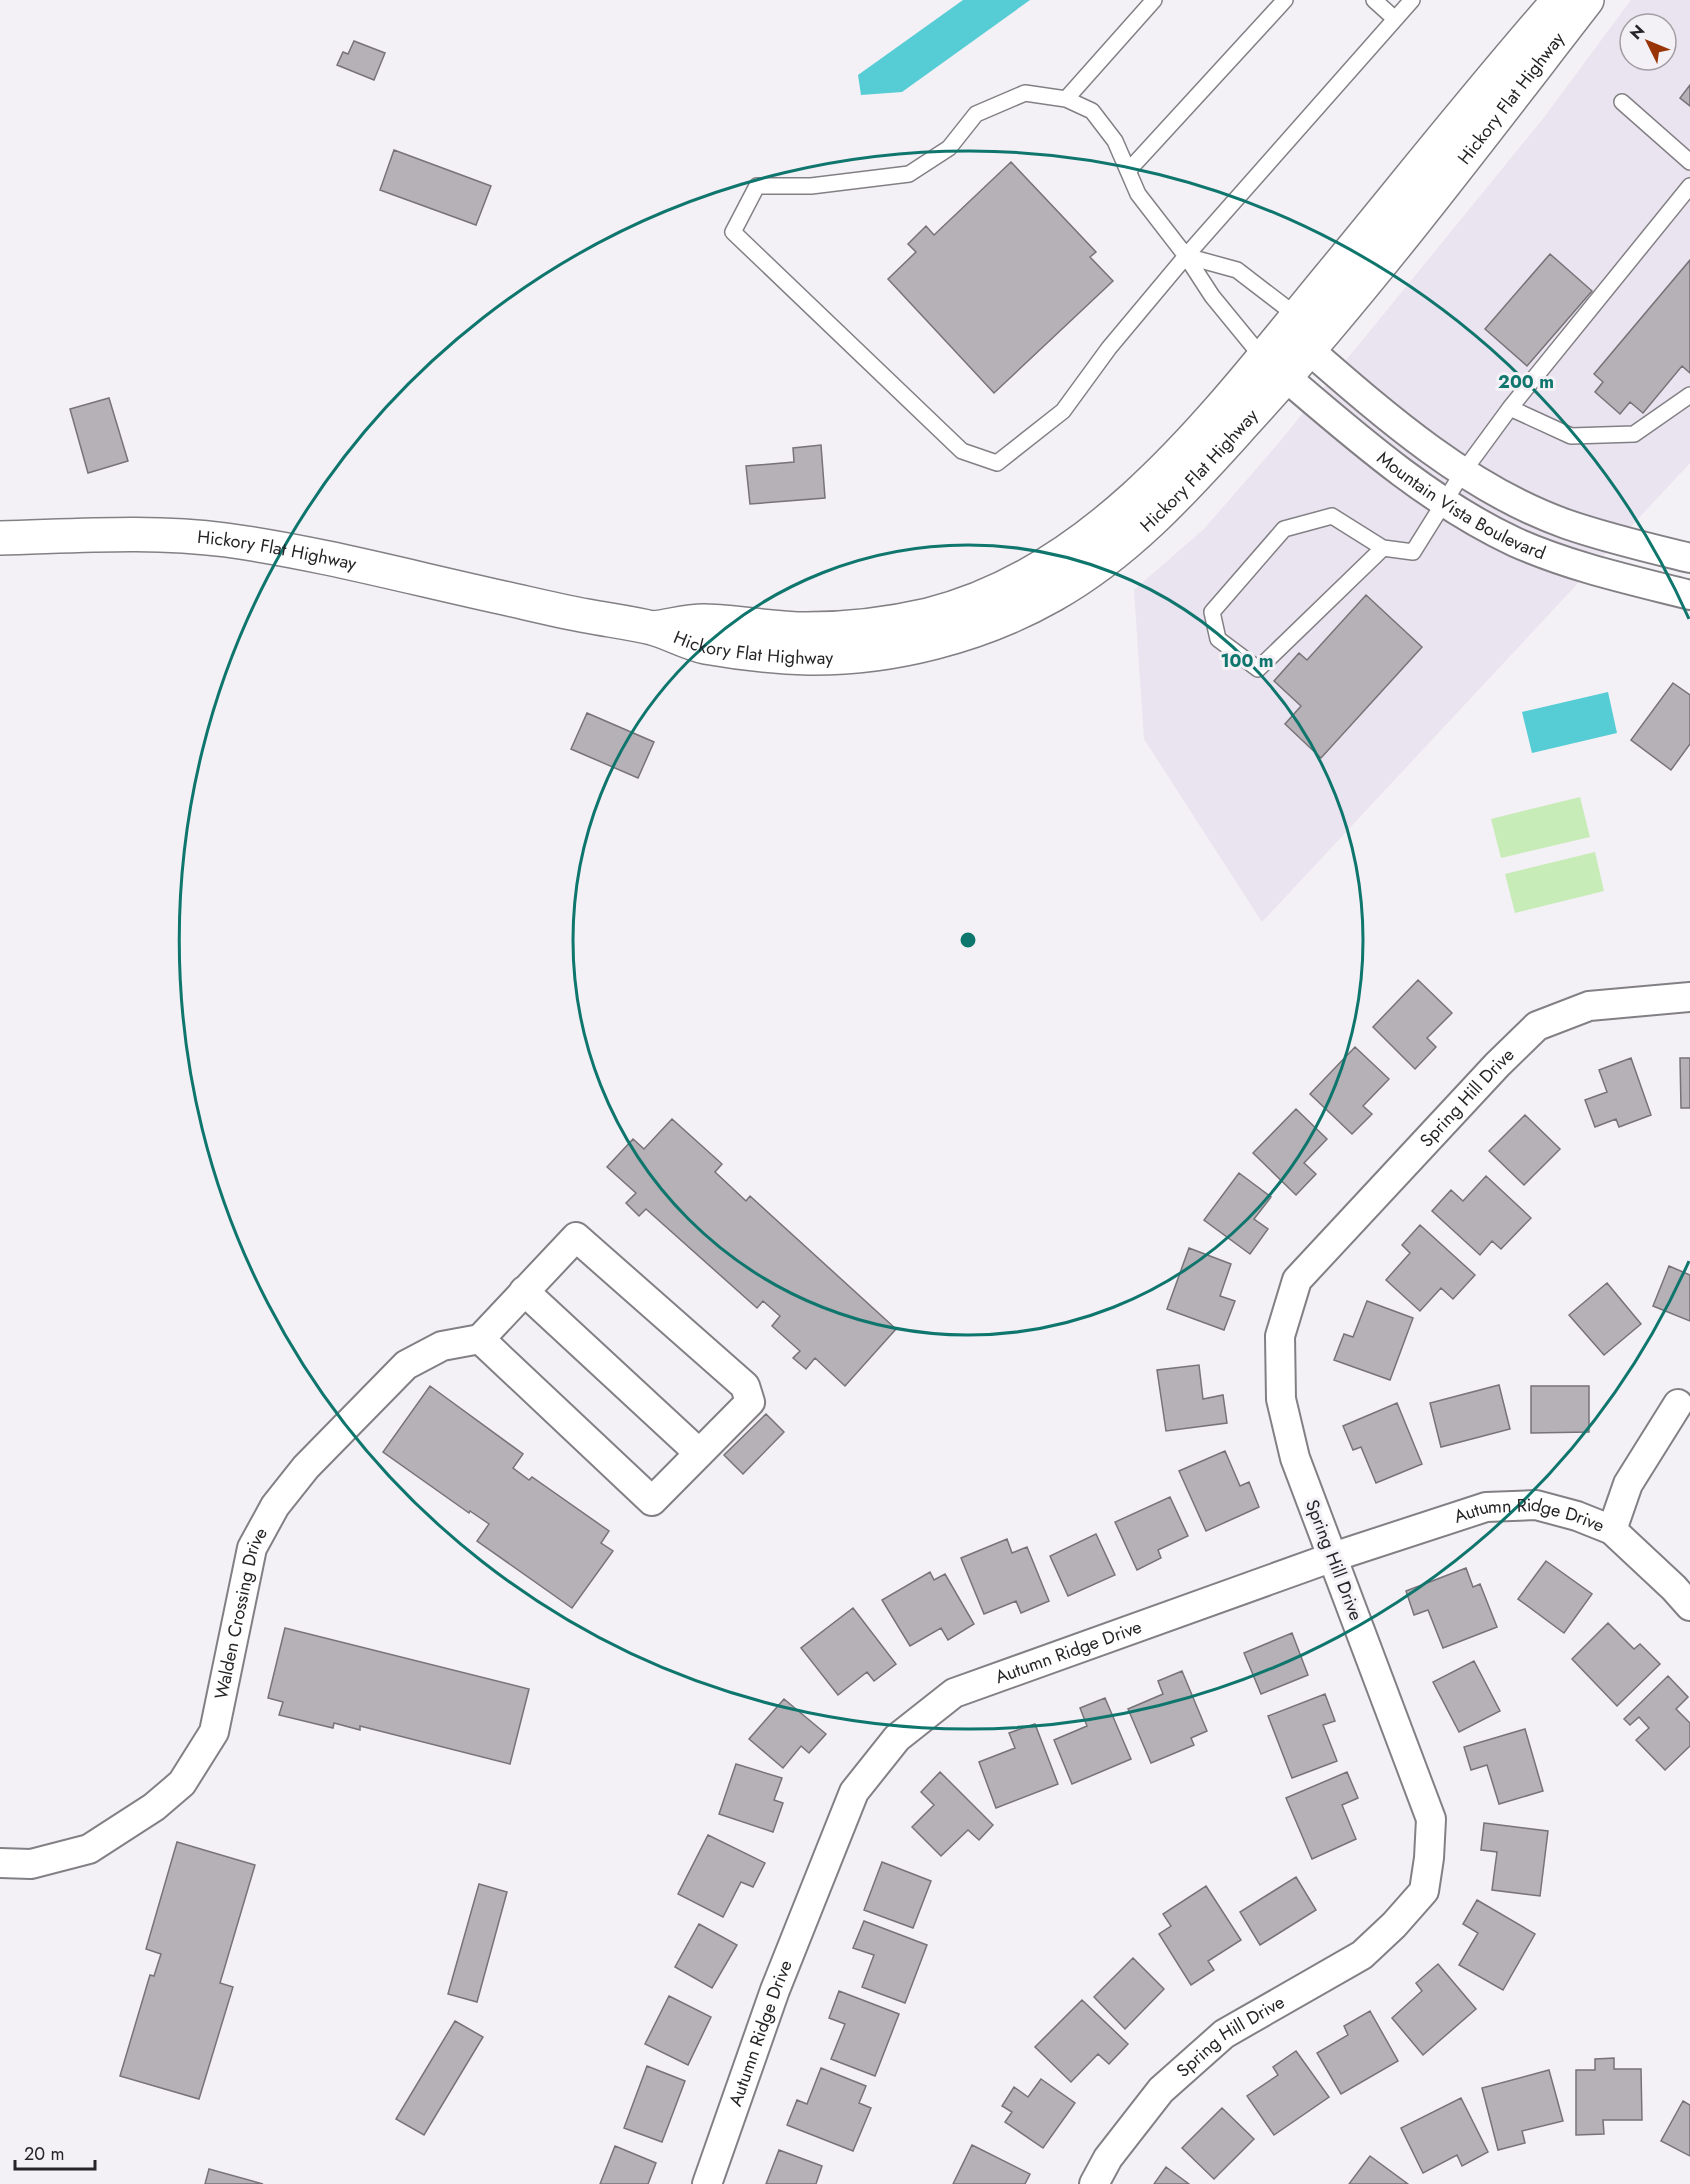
<svg xmlns="http://www.w3.org/2000/svg" width="1690" height="2184" font-family="Jost,sans-serif">
	<style>
		.built { fill: #eae3f0; fill-rule: evenodd }
		.green { fill: #c8ecb7 }
		.water { fill: #56cdd4 }
		.building { fill: #b5b1b6; stroke: #777378; stroke-width: 1.5 }
		.lines { fill: none; stroke-linecap: round; stroke-linejoin: round }
		.service-casing { stroke: #838085; stroke-width: 18 }
		.minor-casing { stroke: #838085; stroke-width: 32 }
		.primary-casing { stroke: #838085; stroke-width: 36 }
		.service { stroke: #fff; stroke-width: 15 }
		.minor { stroke: #fff; stroke-width: 28 }
		.primary { stroke: #fff; stroke-width: 33 }
		.ring { fill: none; stroke: #0f766e; stroke-width: 3 }
		.labels { text-anchor: middle; dominant-baseline: central; stroke-width: 6; stroke-linejoin: round; paint-order: stroke }
		.street-label { font-size: 18px; fill: #252426; stroke: #f3f0f6 }
		.centre { fill: #0f766e; stroke: #f3f0f6; stroke-width: 3 }
		.ring-label { font-size: 18px; text-anchor: middle; font-weight: bold; fill: #0f766e; stroke: #f3f0f6; stroke-width: 6; stroke-linejoin: round; paint-order: stroke }
	</style>
	<rect width="100%" height="100%" fill="#f3f0f6"/>
	<!-- built -->
	<path class="built" d="M 1631,0 L 1690,0 L 1690,463 L 1262,922 L 1144,739 L 1134,590 L 1204,529 L 1277,445 L 1542,120 ZM 1630,24 L 1666,24 L 1666,60 L 1630,60 Z"/>
	<!-- green -->
	<path class="green" d="M 1580,797 L 1590,837 L 1501,858 L 1491,819 Z
		M 1595,852 L 1604,891 L 1515,913 L 1505,874 Z"/>
	<!-- water -->
	<path class="water" d="M 963,0 L 1030,0 L 902,92 L 861,95 L 858,75 Z
		M 1608,692 L 1617,733 L 1532,753 L 1522,712 Z"/>
	<!-- building -->
	<path class="building" d="M 354,41 L 385,53 L 374,80 L 337,65 L 343,52 L 348,54 Z
		M 1690,85 L 1690,106 L 1680,98 Z
		M 394,150 L 491,186 L 476,225 L 380,190 Z
		M 1011,162 L 1096,252 L 1090,257 L 1113,281 L 994,393 L 888,279 L 916,252 L 908,244 L 926,226 L 934,235 Z
		M 1550,254 L 1592,291 L 1527,366 L 1485,329 Z
		M 1690,260 L 1690,373 L 1682,366 L 1643,413 L 1630,402 L 1620,414 L 1595,392 L 1603,382 L 1594,374 Z
		M 109,398 L 128,461 L 88,473 L 70,409 Z
		M 821,445 L 825,498 L 750,504 L 746,466 L 794,462 L 793,448 Z
		M 1366,595 L 1422,647 L 1321,758 L 1285,724 L 1301,706 L 1274,681 L 1299,653 L 1307,660 Z
		M 1673,683 L 1690,695 L 1690,744 L 1671,770 L 1631,740 Z
		M 587,713 L 654,742 L 638,778 L 571,749 Z
		M 1418,980 L 1452,1013 L 1427,1038 L 1436,1047 L 1415,1069 L 1373,1027 Z
		M 1355,1047 L 1389,1079 L 1363,1106 L 1372,1114 L 1352,1134 L 1310,1094 Z
		M 1631,1058 L 1651,1115 L 1619,1127 L 1616,1119 L 1595,1127 L 1585,1100 L 1607,1092 L 1599,1070 Z
		M 1680,1058 L 1690,1058 L 1690,1108 L 1681,1108 Z
		M 1296,1109 L 1327,1139 L 1304,1163 L 1316,1174 L 1296,1195 L 1253,1153 Z
		M 1525,1115 L 1560,1149 L 1524,1185 L 1489,1151 Z
		M 672,1119 L 722,1164 L 715,1172 L 746,1201 L 750,1196 L 896,1329 L 845,1386 L 815,1358 L 806,1369 L 793,1358 L 800,1351 L 772,1326 L 780,1316 L 763,1301 L 757,1308 L 646,1209 L 639,1216 L 626,1203 L 636,1193 L 607,1167 L 633,1139 L 644,1149 Z
		M 1239,1173 L 1271,1197 L 1254,1219 L 1268,1229 L 1250,1254 L 1204,1220 Z
		M 1486,1176 L 1531,1218 L 1501,1249 L 1492,1241 L 1480,1255 L 1432,1211 L 1451,1190 L 1463,1201 Z
		M 1420,1225 L 1475,1275 L 1453,1299 L 1441,1288 L 1420,1311 L 1386,1280 L 1410,1253 L 1402,1245 Z
		M 1189,1248 L 1231,1264 L 1220,1296 L 1235,1301 L 1224,1330 L 1167,1309 Z
		M 1669,1266 L 1690,1275 L 1690,1321 L 1653,1306 Z
		M 1607,1283 L 1641,1324 L 1604,1355 L 1569,1315 Z
		M 1367,1301 L 1413,1318 L 1390,1380 L 1334,1360 L 1344,1334 L 1353,1337 Z
		M 1199,1365 L 1203,1399 L 1223,1395 L 1227,1423 L 1166,1431 L 1157,1370 Z
		M 1499,1385 L 1510,1429 L 1441,1447 L 1430,1403 Z
		M 430,1386 L 523,1454 L 513,1468 L 529,1480 L 532,1477 L 609,1531 L 601,1543 L 613,1551 L 572,1608 L 477,1541 L 489,1524 L 470,1511 L 469,1513 L 383,1452 Z
		M 1531,1386 L 1589,1386 L 1589,1432 L 1531,1433 Z
		M 1397,1403 L 1422,1464 L 1376,1483 L 1361,1447 L 1353,1450 L 1343,1426 Z
		M 766,1414 L 784,1432 L 743,1474 L 724,1455 Z
		M 1225,1451 L 1240,1486 L 1249,1482 L 1259,1507 L 1206,1531 L 1179,1471 Z
		M 1170,1497 L 1188,1536 L 1158,1550 L 1161,1558 L 1137,1570 L 1115,1522 Z
		M 1096,1534 L 1115,1575 L 1068,1596 L 1050,1556 Z
		M 1007,1539 L 1012,1553 L 1027,1547 L 1049,1601 L 1021,1613 L 1016,1601 L 984,1614 L 961,1558 Z
		M 1546,1561 L 1592,1594 L 1564,1633 L 1518,1599 Z
		M 1466,1568 L 1473,1587 L 1480,1584 L 1497,1627 L 1443,1648 L 1428,1610 L 1414,1615 L 1406,1591 Z
		M 930,1572 L 934,1580 L 945,1574 L 974,1624 L 948,1640 L 941,1628 L 910,1646 L 882,1600 Z
		M 853,1608 L 896,1664 L 874,1681 L 867,1672 L 838,1695 L 801,1648 Z
		M 1608,1623 L 1634,1649 L 1640,1644 L 1660,1664 L 1617,1706 L 1572,1659 Z
		M 285,1628 L 529,1689 L 510,1764 L 360,1726 L 360,1730 L 334,1723 L 333,1728 L 279,1715 L 283,1702 L 268,1698 Z
		M 1292,1633 L 1308,1675 L 1261,1694 L 1244,1653 Z
		M 1474,1661 L 1500,1711 L 1459,1732 L 1433,1682 Z
		M 1182,1671 L 1207,1731 L 1191,1738 L 1194,1745 L 1151,1763 L 1128,1709 L 1163,1694 L 1158,1681 Z
		M 1668,1676 L 1688,1697 L 1676,1709 L 1690,1723 L 1690,1746 L 1665,1770 L 1636,1740 L 1649,1728 L 1639,1717 L 1630,1725 L 1624,1719 Z
		M 1325,1694 L 1335,1721 L 1323,1725 L 1337,1761 L 1292,1778 L 1268,1716 Z
		M 1105,1698 L 1131,1759 L 1072,1784 L 1054,1740 L 1087,1726 L 1080,1708 Z
		M 784,1699 L 826,1734 L 809,1753 L 801,1746 L 783,1768 L 749,1739 Z
		M 1035,1724 L 1058,1784 L 996,1808 L 979,1762 L 1015,1748 L 1009,1733 Z
		M 1525,1729 L 1543,1791 L 1499,1804 L 1487,1765 L 1471,1770 L 1464,1747 Z
		M 736,1764 L 782,1778 L 774,1800 L 783,1803 L 773,1832 L 719,1814 Z
		M 940,1772 L 993,1825 L 979,1840 L 968,1830 L 941,1856 L 912,1827 L 934,1805 L 921,1792 Z
		M 1347,1772 L 1358,1798 L 1342,1805 L 1356,1839 L 1312,1859 L 1286,1798 Z
		M 1484,1823 L 1548,1831 L 1540,1896 L 1492,1890 L 1497,1852 L 1481,1850 Z
		M 708,1835 L 765,1863 L 753,1887 L 741,1882 L 723,1917 L 678,1894 Z
		M 177,1842 L 255,1865 L 220,1983 L 233,1987 L 199,2099 L 120,2076 L 150,1975 L 154,1976 L 161,1954 L 146,1949 Z
		M 882,1862 L 931,1881 L 913,1928 L 864,1910 Z
		M 1296,1877 L 1316,1910 L 1260,1945 L 1240,1912 Z
		M 479,1884 L 507,1892 L 477,2002 L 448,1994 Z
		M 1206,1886 L 1241,1940 L 1208,1961 L 1214,1970 L 1191,1985 L 1159,1934 L 1171,1926 L 1163,1914 Z
		M 1477,1900 L 1535,1934 L 1503,1990 L 1459,1965 L 1478,1933 L 1463,1924 Z
		M 864,1921 L 927,1945 L 905,2003 L 862,1987 L 874,1955 L 853,1948 Z
		M 699,1924 L 737,1945 L 712,1988 L 675,1967 Z
		M 1133,1958 L 1164,1989 L 1125,2029 L 1094,1997 Z
		M 1438,1964 L 1476,2009 L 1423,2055 L 1392,2018 L 1422,1991 L 1416,1983 Z
		M 839,1991 L 899,2014 L 875,2076 L 831,2059 L 845,2024 L 829,2018 Z
		M 669,1996 L 711,2017 L 688,2065 L 645,2044 Z
		M 1082,2000 L 1128,2044 L 1109,2064 L 1098,2054 L 1071,2082 L 1035,2047 Z
		M 1370,2011 L 1398,2061 L 1341,2094 L 1317,2053 L 1348,2035 L 1344,2026 Z
		M 455,2021 L 483,2037 L 424,2135 L 396,2119 Z
		M 1296,2051 L 1329,2097 L 1274,2135 L 1247,2096 L 1278,2075 L 1273,2067 Z
		M 1614,2058 L 1614,2069 L 1641,2069 L 1642,2120 L 1603,2120 L 1604,2134 L 1576,2135 L 1576,2070 L 1595,2070 L 1595,2059 Z
		M 647,2066 L 685,2081 L 662,2142 L 624,2128 Z
		M 821,2068 L 866,2086 L 859,2103 L 871,2108 L 853,2151 L 787,2125 L 797,2100 L 807,2104 Z
		M 1549,2070 L 1563,2121 L 1522,2131 L 1525,2143 L 1498,2150 L 1482,2088 Z
		M 1041,2079 L 1075,2103 L 1043,2148 L 1005,2122 L 1012,2112 L 1002,2106 L 1014,2087 L 1028,2097 Z
		M 1461,2098 L 1488,2152 L 1462,2166 L 1457,2155 L 1423,2173 L 1401,2128 Z
		M 1683,2101 L 1690,2105 L 1690,2156 L 1661,2141 Z
		M 1222,2108 L 1254,2139 L 1214,2179 L 1182,2148 Z
		M 972,2145 L 1030,2174 L 1025,2184 L 953,2184 Z
		M 615,2146 L 656,2163 L 648,2184 L 600,2184 Z
		M 779,2150 L 822,2166 L 816,2184 L 766,2184 Z
		M 1370,2156 L 1408,2184 L 1349,2184 Z
		M 1166,2167 L 1189,2184 L 1154,2184 Z
		M 209,2169 L 263,2184 L 205,2184 Z"/>
	<g class="lines">
		<!-- service casing -->
		<g class="service-casing">
			<path id="service" d="M 1374,0 L 1395,19
				M 1066,99 L 1154,0
				M 1622,102 L 1690,162
				M 1128,171 L 1285,0
				M 1186,256 L 1138,194 L 1115,141 L 1092,111 L 1066,99 L 1025,93 L 976,114 L 949,148 L 909,174 L 811,186 L 757,186 L 733,232 L 962,451 L 997,463 L 1063,411 L 1109,348 L 1186,256 L 1412,0
				M 1262,357 L 1212,296 L 1186,256 L 1237,270 L 1297,316
				M 1510,408 L 1690,186
				M 1383,548 L 1258,669 L 1218,639 L 1212,612 L 1284,529 L 1332,516 L 1383,548 L 1413,552 L 1463,472 L 1510,408 L 1571,436 L 1634,434 L 1690,395"/>
		</g>
		<!-- minor casing -->
		<g class="minor-casing">
			<g id="minor">
				<path d="M 1292,335 C 1375,407 1462,487 1566,524 C 1606,538 1649,548 1690,558"/>
				<path id="s1" d="M 1268,362 C 1345,427 1423,499 1515,542 C 1571,567 1631,580 1690,595"/>
				<path d="M 576,1237 L 745,1386 L 750,1402 L 652,1501 L 480,1339 Z"/>
				<path d="M 524,1291 L 699,1453"/>
				<path d="M 1612,1530 L 1628,1484 L 1678,1404"/>
				<path id="s2" d="M 0,1863 L 31,1864 L 89,1849 L 154,1807 L 182,1783 L 214,1732 L 252,1548 L 275,1506 L 306,1467 L 406,1365 L 442,1346 L 480,1339"/>
				<path id="s3" d="M 707,2184 L 775,1990 L 854,1792 L 897,1738 L 954,1693 L 1333,1557 L 1486,1507 L 1536,1505 L 1577,1516 L 1612,1530 L 1674,1588 L 1690,1606"/>
				<path id="s4" d="M 1094,2184 L 1108,2158 L 1161,2090 L 1224,2034 L 1362,1955 L 1394,1925 L 1424,1891 L 1429,1858 L 1431,1819 L 1295,1458 L 1281,1399 L 1280,1336 L 1297,1280 L 1497,1065 L 1537,1026 L 1589,1006 L 1690,997"/>
			</g>
		</g>
		<!-- primary casing -->
		<g class="primary-casing">
			<g id="primary">
				<path id="s5" d="M 0,538 C 75,536 151,530 226,540 C 320,553 412,578 504,598 C 531,604 559,611 587,616 C 608,620 631,623 652,628 C 670,633 687,643 705,647 C 739,653 775,657 809,658 C 891,659 981,636 1053,595 C 1131,551 1189,484 1248,419 C 1369,286 1477,142 1587,0"/>
				<path d="M 654,628 C 671,626 690,620 706,621 C 740,622 772,629 806,629 C 846,629 889,624 928,615 C 1103,572 1221,408 1330,276 C 1406,184 1480,90 1559,0"/>
			</g>
		</g>
		<!-- service -->
		<use href="#service" class="service"/>
		<!-- minor -->
		<use href="#minor" class="minor"/>
		<!-- primary -->
		<use href="#primary" class="primary"/>
	</g>
	<!-- distance rings -->
	<g class="ring">
		<circle cx="968" cy="940" r="395"/>
		<path d="M1689 1261A789 789 0 1 1 1689 619"/>
	</g>
	<g class="labels">
		<!-- street labels -->
		<g class="street-label">
			<text stroke="none"><textPath href="#s5" startOffset="1756">Hickory Flat Highway</textPath></text>
			<text stroke="none"><textPath href="#s5" startOffset="1270">Hickory Flat Highway</textPath></text>
			<text stroke="none"><textPath href="#s1" startOffset="242">Mountain Vista Boulevard</textPath></text>
			<text stroke="none"><textPath href="#s5" startOffset="278">Hickory Flat Highway</textPath></text>
			<text stroke="none"><textPath href="#s5" startOffset="766">Hickory Flat Highway</textPath></text>
			<text stroke="none"><textPath href="#s4" startOffset="1338">Spring Hill Drive</textPath></text>
			<text stroke="none"><textPath href="#s3" startOffset="1168">Autumn Ridge Drive</textPath></text>
			<text transform="translate(1334 1560) rotate(69)">Spring Hill Drive</text>
			<text stroke="none"><textPath href="#s2" startOffset="387">Walden Crossing Drive</textPath></text>
			<text stroke="none"><textPath href="#s3" startOffset="682">Autumn Ridge Drive</textPath></text>
			<text stroke="none"><textPath href="#s3" startOffset="160">Autumn Ridge Drive</textPath></text>
			<text stroke="none"><textPath href="#s4" startOffset="204">Spring Hill Drive</textPath></text>
		</g>
	</g>
	<circle cx="968" cy="940" r="9" class="centre"/>
	<g class="ring-label">
		<text x="1526" y="388">200 m</text>
		<text x="1247" y="667">100 m</text>
	</g>
	<!-- north arrow -->
	<g transform="translate(1648 42) rotate(313)"><circle r="28" fill="#f3f0f6" stroke="#a19ea3" stroke-width="1.5"/>
	<path d="M0-4.5L10 22L0 15L-10 22Z" fill="#993406"/>
	<text y="-9" font-size="16" font-weight="bold" text-anchor="middle" fill="#252426">N</text>
	</g>
	<!-- scale -->
	<path d="M15 2160v9h80v-9" fill="none" stroke="#252426" stroke-width="3"/>
	<text x="24" y="2160" font-size="18" fill="#252426" stroke="#f3f0f6" stroke-width="4.5" paint-order="stroke">20 m</text>
</svg>
